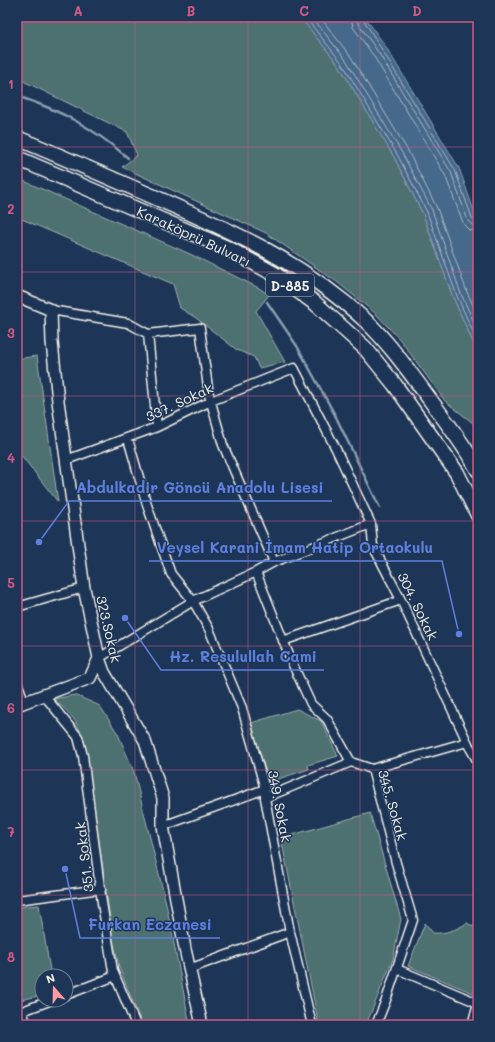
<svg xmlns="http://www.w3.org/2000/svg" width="495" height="1042" font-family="Mali,sans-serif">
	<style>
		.green { fill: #4d7071; stroke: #a0b0ac }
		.water { fill: #44688b; stroke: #8a9fb0 }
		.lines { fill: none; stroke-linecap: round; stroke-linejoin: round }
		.shore { stroke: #aebac3; stroke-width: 1 }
		.stream { stroke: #8a9fb0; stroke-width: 2.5 }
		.street-casing { stroke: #f4f1e8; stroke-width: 11 }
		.secondary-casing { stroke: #f4f1e8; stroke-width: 14 }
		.highway-casing { stroke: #f4f1e8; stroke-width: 17 }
		.street { stroke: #1d3557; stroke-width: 8 }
		.secondary { stroke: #1d3557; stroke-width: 11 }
		.highway { stroke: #1d3557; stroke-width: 14 }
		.grid { fill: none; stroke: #d15985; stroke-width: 1; stroke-opacity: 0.55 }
		.labels { text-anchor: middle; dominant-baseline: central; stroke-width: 3; stroke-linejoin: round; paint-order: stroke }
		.shield { fill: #1d3557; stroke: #b4b9bc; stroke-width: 1 }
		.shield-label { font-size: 13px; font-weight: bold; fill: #f4f1e8 }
		.street-label { font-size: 14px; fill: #f4f1e8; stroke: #1d3557 }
		.leader { fill: none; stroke: #5e7fdd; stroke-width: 1.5 }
		.callout-dot { fill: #5e7fdd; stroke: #1d3557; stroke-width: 1.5 }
		.callout-label { font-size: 15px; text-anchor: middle; font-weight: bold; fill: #5e7fdd; stroke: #1d3557; stroke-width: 3; stroke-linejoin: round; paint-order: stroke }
		.neatline { fill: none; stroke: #d15985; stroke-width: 1.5 }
		.grid-label { font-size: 13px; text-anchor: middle; font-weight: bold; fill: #d15985 }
	</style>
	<rect width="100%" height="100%" fill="#1d3557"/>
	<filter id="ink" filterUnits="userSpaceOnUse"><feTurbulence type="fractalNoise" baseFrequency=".025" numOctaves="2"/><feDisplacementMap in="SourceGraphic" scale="8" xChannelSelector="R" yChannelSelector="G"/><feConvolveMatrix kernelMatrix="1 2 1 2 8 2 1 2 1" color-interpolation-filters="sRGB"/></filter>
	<g filter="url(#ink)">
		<!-- green -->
		<path class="green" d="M 17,17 L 300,17 L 339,65 L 394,157 L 423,214 L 453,297 L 478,353 L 478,427 L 445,401 L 401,341 L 376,314 L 337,282 L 266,233 L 122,167 L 137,155 L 127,132 L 17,78 Z
			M 17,178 L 190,254 L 259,288 L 269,295 L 256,311 L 285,362 L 259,368 L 254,357 L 237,350 L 196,318 L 180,308 L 173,284 L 17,217 Z
			M 37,356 L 58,502 L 17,450 L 17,359 Z
			M 75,695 L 100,706 L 118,734 L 134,772 L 166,903 L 190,1025 L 142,1025 L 119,967 L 113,939 L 86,751 C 80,724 74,716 53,699 Z
			M 297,709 L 321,721 L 338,756 L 308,765 L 309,769 L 269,782 L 251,723 Z
			M 370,813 L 401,919 L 393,959 L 366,1025 L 319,1025 L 281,838 Z
			M 39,905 L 51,976 L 42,976 L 42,995 L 17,1001 L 17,907 Z
			M 425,923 L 433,933 C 445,934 456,930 467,923 L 478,929 L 478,982 L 473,993 L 408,966 Z"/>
		<!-- water -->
		<path class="water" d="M 300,17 L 365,17 L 386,47 L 459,168 L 478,222 L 478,353 L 453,297 L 423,214 L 394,157 L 339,65 Z"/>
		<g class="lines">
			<!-- shore -->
			<path class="shore" d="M 305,17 L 342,63 L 398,156 L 427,212 L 457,296 L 478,343
				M 312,17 L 346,60 L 402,153 L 432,210 L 461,294 L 478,331
				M 320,17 L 351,57 L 408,151 L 437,208 L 467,292 L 478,316
				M 351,17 L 353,27 L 373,55 L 445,175 L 464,225 L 469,230 L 478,232
				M 357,17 L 358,23 L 378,52 L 451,172 L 468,221 L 472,225 L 478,226
				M 362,17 L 455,170 L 472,218 L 478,221"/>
			<!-- stream -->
			<path class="stream" d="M 17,96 C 62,111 92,127 128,158
				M 267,302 L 297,346 L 335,415 L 380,508"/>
			<!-- street casing -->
			<g class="street-casing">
				<path id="street" d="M 51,310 L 128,323 L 148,334 L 200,328 L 209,395 L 223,445 L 274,562
					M 148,334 L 157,427
					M 128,439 L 147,505 L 171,574 L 193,601 L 209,629 L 242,708 L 265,789 L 265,798 L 290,932 L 312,1025
					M 66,460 L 157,427 L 211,401 L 294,368 L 336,449 L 371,524 L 373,546 L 401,600 L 469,746 L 478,762
					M 256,572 L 293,665 L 311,704 L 327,719 L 351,762 L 372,769 L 396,863 L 413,920 L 386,1000 L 376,1025
					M 17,607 L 84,588
					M 283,641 L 401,600
					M 99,658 L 193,601 L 256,572 L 274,562 L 371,524
					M 17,682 L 24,701
					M 43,694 L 78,737 L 83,756 L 102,903 L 113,971 L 136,1025
					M 372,769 L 467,742
					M 265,798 L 351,762
					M 163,826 L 265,789
					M 17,900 L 101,889
					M 189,969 L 290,932
					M 397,969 L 478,1003
					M 66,995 L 115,976
					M 22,1011 L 27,1025
					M 17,1013 L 52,1000
					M 472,1025 L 478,1003"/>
			</g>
			<!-- secondary casing -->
			<g class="secondary-casing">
				<path id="secondary" d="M 17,296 L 51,310 L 52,342 L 58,401 L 84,588 L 99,658 L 104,672 L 145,741 L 163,798 L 163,826 L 185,949 L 202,1025
					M 17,705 L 90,678 L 99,658"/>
			</g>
			<!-- highway casing -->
			<g class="highway-casing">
				<path id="highway" d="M 17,138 C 65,158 113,179 161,200 C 238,234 303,263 366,321 C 390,344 411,374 431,401 C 447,423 465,446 478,470
					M 17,158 L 229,249 L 276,275 L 315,303 L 365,348 L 395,385 L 457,473 L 478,515"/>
			</g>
			<!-- street -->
			<use href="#street" class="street"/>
			<!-- secondary -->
			<use href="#secondary" class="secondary"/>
			<!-- highway -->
			<use href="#highway" class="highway"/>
		</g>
	</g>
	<!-- grid -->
	<path class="grid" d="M 135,17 L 135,1025M 248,17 L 248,1025M 360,17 L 360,1025M 17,147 L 478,147M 17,272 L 478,272M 17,396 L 478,396M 17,521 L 478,521M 17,646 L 478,646M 17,770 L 478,770M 17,895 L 478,895"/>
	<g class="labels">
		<!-- shield labels -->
		<rect class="shield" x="266" y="274" width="48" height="22" rx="3"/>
		<g class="shield-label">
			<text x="290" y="285">D-885</text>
		</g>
		<!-- street labels -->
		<g class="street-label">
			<text transform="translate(194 236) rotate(25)">Karaköprü Bulvarı</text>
			<text transform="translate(179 402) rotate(-25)">337. Sokak</text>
			<text transform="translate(418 606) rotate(64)">304. Sokak</text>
			<text transform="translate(109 629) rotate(77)">323.Sokak</text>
			<text transform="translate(393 805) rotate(74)">345. Sokak</text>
			<text transform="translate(280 806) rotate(79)">349. Sokak</text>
			<text transform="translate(84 857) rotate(-97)">351. Sokak</text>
		</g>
	</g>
	<!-- callouts -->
	<path class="leader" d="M39 542L69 501H332M459 634L442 561H149M125 618L161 670H324M65 869L80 938H220"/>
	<g class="callout-dot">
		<circle cx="39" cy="542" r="4"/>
		<circle cx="459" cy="634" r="4"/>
		<circle cx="125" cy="618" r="4"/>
		<circle cx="65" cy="869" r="4"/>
	</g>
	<g class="callout-label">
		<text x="200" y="493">Abdulkadir Göncü Anadolu Lisesi</text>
		<text x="295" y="553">Veysel Karani İmam Hatip Ortaokulu</text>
		<text x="243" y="662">Hz. Resulullah Cami</text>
		<text x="150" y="930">Furkan Eczanesi</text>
	</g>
	<!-- margin -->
	<rect width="495" height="1042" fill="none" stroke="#1d3557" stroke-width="44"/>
	<!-- north arrow -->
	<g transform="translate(54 988) rotate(340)"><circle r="19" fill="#1d3557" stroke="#738091"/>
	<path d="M0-3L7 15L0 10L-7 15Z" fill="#ff9aa2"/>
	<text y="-6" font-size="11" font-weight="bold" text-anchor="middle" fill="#f4f1e8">N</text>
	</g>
	<rect x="22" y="22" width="451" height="998" class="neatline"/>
	<g class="grid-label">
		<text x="78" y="16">A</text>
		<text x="191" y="16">B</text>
		<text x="304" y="16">C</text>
		<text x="417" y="16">D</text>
		<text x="11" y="89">1</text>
		<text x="11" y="214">2</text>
		<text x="11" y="338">3</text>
		<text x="11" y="463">4</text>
		<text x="11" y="588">5</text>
		<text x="11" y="713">6</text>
		<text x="11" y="837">7</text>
		<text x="11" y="962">8</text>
	</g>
</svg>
